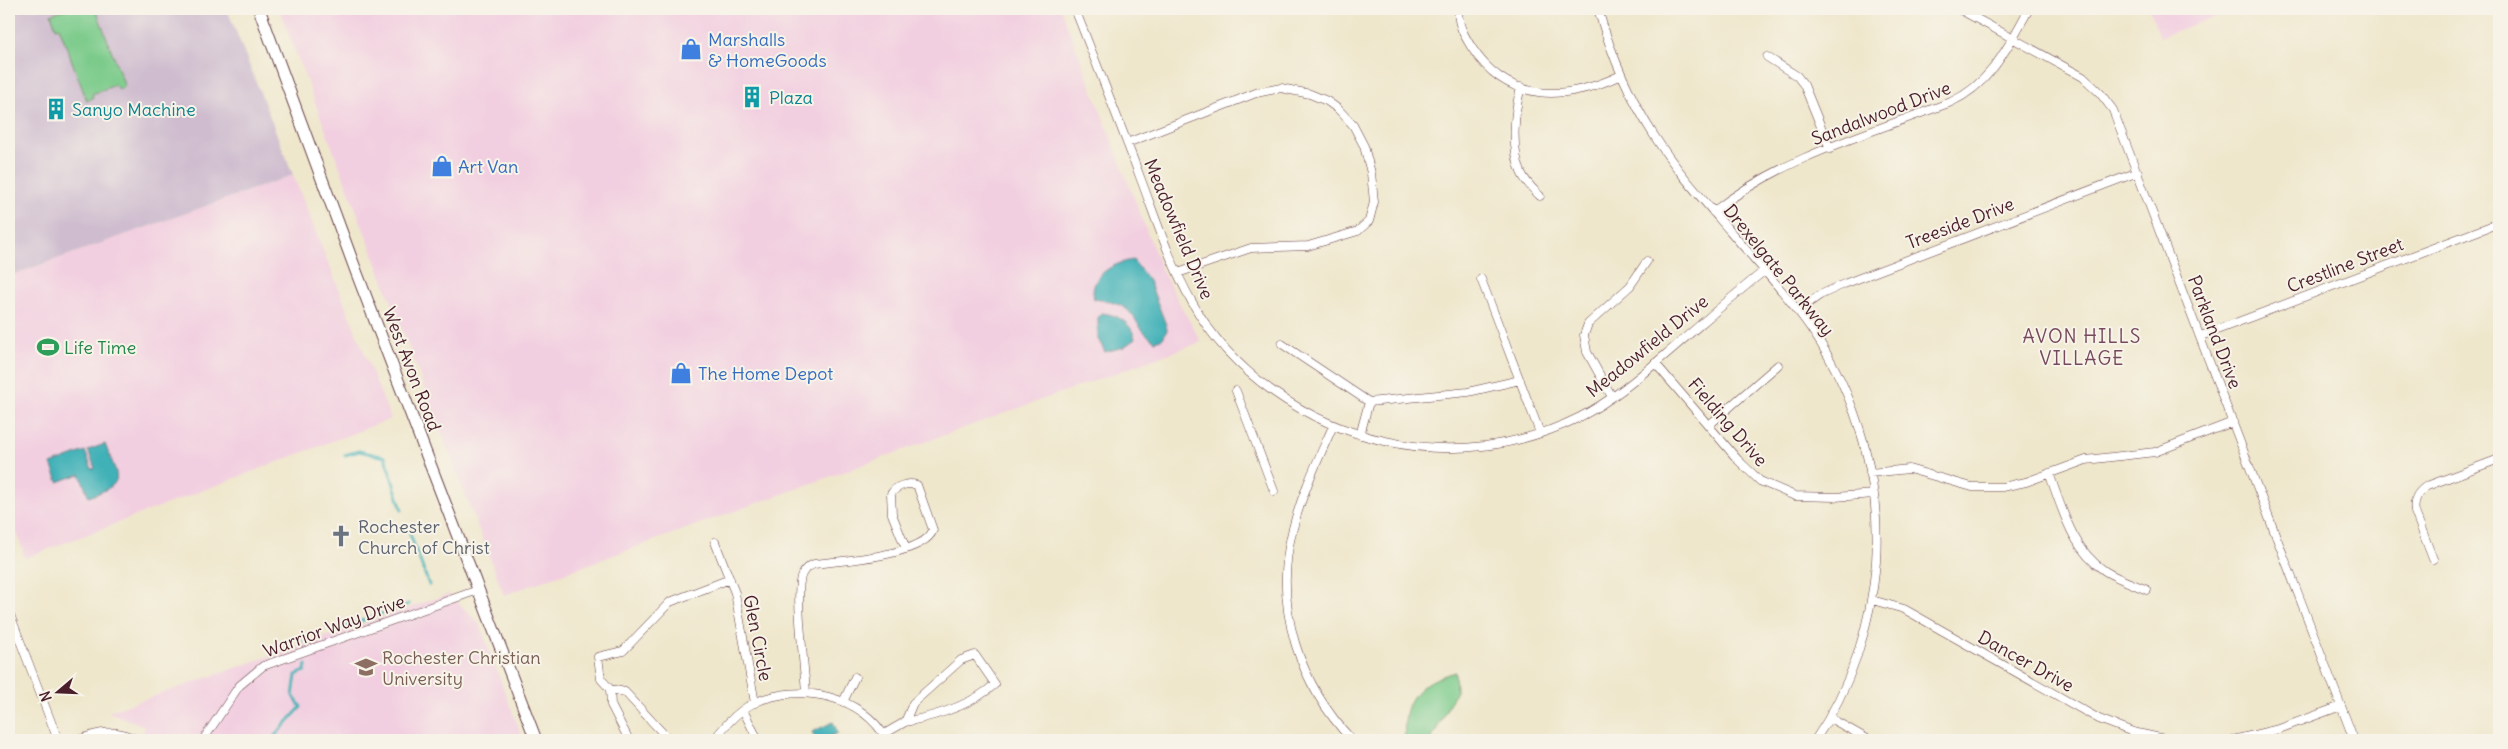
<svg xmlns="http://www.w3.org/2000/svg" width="2508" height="749" font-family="Delius,sans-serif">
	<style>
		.built { fill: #f2cfe0 }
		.industrial { fill: #cfbdcf }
		.green { fill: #7bcb8b; stroke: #62755b }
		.water { fill: #40b1b7; stroke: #456871 }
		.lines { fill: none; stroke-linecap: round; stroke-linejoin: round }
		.stream { stroke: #40b1b7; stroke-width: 3 }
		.street-casing { stroke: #633d43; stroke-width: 9 }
		.secondary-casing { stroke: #633d43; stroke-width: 13 }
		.street { stroke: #fff; stroke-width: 8 }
		.secondary { stroke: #fff; stroke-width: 11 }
		.labels { text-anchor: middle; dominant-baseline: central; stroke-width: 4; stroke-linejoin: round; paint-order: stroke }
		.shop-label { font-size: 18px; fill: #366cbe; stroke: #f7f3e8; text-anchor: start }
		.culture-label { font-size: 18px; fill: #0d838f; stroke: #f7f3e8; text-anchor: start }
		.street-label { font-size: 18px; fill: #4a1f2b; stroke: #f7f3e8 }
		.leisure-label { font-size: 18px; fill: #27864d; stroke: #f7f3e8; text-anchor: start }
		.worship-label { font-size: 18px; fill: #5b616d; stroke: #f7f3e8; text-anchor: start }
		.education-label { font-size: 18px; fill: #785e54; stroke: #f7f3e8; text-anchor: start }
		.neighbourhood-label { font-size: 19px; letter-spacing: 1px; fill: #764a5c; stroke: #f7f3e8 }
	</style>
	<rect width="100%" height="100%" fill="#f7f3e8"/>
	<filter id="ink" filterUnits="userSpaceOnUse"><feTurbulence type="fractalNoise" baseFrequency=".02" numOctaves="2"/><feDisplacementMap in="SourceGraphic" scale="10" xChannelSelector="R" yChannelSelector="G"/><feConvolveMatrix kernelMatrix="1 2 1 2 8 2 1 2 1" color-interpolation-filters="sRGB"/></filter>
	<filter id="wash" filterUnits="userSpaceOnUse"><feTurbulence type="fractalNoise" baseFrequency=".0096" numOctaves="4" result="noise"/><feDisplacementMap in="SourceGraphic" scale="20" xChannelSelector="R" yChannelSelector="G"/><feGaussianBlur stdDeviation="1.12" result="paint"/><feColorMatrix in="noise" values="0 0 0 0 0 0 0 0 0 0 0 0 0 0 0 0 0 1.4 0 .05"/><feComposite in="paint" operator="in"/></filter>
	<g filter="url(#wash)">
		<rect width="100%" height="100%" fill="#efe7cc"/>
		<!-- built -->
		<path class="built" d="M 279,9 L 1061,9 L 1163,273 L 1201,342 L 504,595 Z
			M 2149,9 L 2237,9 L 2160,37 Z
			M 293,175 L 391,419 L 25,558 L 9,506 L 9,268 L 12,275 Z
			M 449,594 L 479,623 L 523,740 L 142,740 L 145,726 L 108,712 Z"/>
		<!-- industrial -->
		<path class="industrial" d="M 9,9 L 227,9 L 293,175 L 12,275 L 9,268 Z"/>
		<!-- green -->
		<path class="green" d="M 65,9 L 99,9 L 97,12 L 125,87 L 118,89 L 115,85 L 92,94 L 93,98 L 87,101 L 59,27 L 56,28 L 51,14 Z
			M 1455,672 L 1456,691 L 1431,740 L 1405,740 C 1402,700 1416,683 1455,672 Z"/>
		<!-- water -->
		<path class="water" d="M 1133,260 L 1149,281 L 1166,325 L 1167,330 L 1163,338 L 1155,341 C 1126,321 1143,305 1094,299 C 1088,276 1113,263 1133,260 Z
			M 1101,313 C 1117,314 1132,323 1135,339 L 1124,347 L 1105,352 L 1098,339 L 1098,317 Z
			M 105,444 C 118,479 128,482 89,497 L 80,474 L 58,482 L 51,464 L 85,451 L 92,469 L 95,468 L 88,450 Z
			M 833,722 L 838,733 L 822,740 L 816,740 L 812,732 Z"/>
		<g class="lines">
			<!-- stream -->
			<path class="stream" d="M 345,455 L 359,451 L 385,457 L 402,510
				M 410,534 L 429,585
				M 338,629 L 409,604
				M 304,641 L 307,639
				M 271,740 L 301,707 L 293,696 L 296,675 L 305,671 L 306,665"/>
		</g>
	</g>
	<g filter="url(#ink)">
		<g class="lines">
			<!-- street casing -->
			<g class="street-casing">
				<path id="street" d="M 1075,9 C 1097,65 1119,121 1140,177 C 1156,219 1170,263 1192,302 C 1231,373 1306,424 1385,441 C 1451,456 1520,447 1580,417 C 1611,401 1638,378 1665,355 C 1698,327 1730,298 1764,271
					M 1459,9 C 1456,22 1465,37 1472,48 C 1509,104 1566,101 1621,75
					M 1598,9 C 1611,54 1629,97 1655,137 C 1677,171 1704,201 1730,231 C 1757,263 1788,295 1812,330 C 1858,398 1881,480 1876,562 C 1871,625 1851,688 1815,740
					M 1959,9 L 2083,77 L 2100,93 L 2113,110 L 2354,740
					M 1767,57 L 1797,76 L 1804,85 L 1830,149
					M 1521,87 C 1514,112 1511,148 1521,172 C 1525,182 1533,189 1540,196
					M 1127,143 L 1256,93 L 1281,88 L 1310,94 L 1327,101 L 1338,109 L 1353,125 L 1364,146 L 1371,173 L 1374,202 L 1369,221 L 1358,231 L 1308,246 L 1251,248 L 1178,273
					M 1713,212 C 1782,157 1870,133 1951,102 C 1992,83 2008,46 2029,9
					M 1481,279 L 1540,433
					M 1797,311 L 1820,295 L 1844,284 L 2138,172
					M 2201,336 L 2499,223
					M 1282,344 L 1369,402 L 1468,392 L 1520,380
					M 1655,363 L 1738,460 L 1760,481 L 1795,496 L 1835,497 L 1874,494
					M 1236,391 L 1274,491
					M 1612,397 L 1587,352 L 1584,335 L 1588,324 L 1630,286 L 1647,261
					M 1709,425 L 1778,365
					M 1333,426 C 1318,460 1301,495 1292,532 C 1273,608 1300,685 1352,740
					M 1360,435 L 1369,402
					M 1870,473 L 1909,469 L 1972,487 L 2002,487 L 2026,482 L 2086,460 L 2155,452 L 2233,422
					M 2049,473 C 2062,508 2072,550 2105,571 C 2118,579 2133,584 2147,590
					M 715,542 L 735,593 L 755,703
					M 2433,559 L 2415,512 C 2413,500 2417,492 2427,486 L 2499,459
					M 1872,600 L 1904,609 L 2099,719 L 2133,732 L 2169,740
					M 9,612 L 58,740
					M 610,689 L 625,692 L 669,740
					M 806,693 C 805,670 794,589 802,574 C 805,568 808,567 814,564 C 839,561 924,556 933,530 L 917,485 C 907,482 896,486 891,494 L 892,514 L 906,549
					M 843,702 L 855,677
					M 743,710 L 758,740
					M 1830,718 L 1869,740
					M 884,734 L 905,722 L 913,703 L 961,660 L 975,655 L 995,684 C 972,705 936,716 905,722
					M 79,740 C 98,732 117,728 136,740
					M 203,740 L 239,686 L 263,666 L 478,590
					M 629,740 L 611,705 L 610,689 L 601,679 L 598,657 L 623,651 L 670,602 L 730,579
					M 714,740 C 725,725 738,710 756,702 C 801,683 862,695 887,740
					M 2233,740 L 2279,729 L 2341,706"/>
			</g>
			<!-- secondary casing -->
			<g class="secondary-casing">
				<path id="secondary" d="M 259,9 L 356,271 L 536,740"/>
			</g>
			<!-- street -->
			<use href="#street" class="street"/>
			<!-- secondary -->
			<use href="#secondary" class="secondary"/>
		</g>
	</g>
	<!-- icons -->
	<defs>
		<g id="shop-bare" transform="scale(1.725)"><path d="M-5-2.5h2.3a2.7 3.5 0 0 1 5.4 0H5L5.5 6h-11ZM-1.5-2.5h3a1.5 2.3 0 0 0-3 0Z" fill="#3f7fe0" stroke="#f7f3e8" stroke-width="2.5" paint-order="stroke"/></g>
		<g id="building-bare" transform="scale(1.725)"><path d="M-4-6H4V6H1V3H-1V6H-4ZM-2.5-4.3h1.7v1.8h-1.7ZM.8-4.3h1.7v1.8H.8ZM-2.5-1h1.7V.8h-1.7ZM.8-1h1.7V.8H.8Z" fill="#0f9aa8" stroke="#f7f3e8" stroke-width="2.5" paint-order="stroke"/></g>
		<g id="stadium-bare" transform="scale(1.725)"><path d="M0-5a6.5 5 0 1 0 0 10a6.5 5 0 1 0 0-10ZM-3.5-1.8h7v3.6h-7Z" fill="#2e9e5b" stroke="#f7f3e8" stroke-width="2.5" paint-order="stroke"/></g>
		<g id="church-bare" transform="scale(1.725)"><path d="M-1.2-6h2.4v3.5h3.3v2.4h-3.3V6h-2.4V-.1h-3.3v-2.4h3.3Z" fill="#6b7280" stroke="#f7f3e8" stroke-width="2.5" paint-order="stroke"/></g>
		<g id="university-bare" transform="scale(1.725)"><path d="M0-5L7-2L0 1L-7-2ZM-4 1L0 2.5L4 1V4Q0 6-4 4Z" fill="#8d6e63" stroke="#f7f3e8" stroke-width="2.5" paint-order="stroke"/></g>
	</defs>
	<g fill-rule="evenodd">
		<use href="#shop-bare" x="691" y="49"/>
		<use href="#building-bare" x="752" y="97"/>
		<use href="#building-bare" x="56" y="109"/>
		<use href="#shop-bare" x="442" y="166"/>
		<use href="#stadium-bare" x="48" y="347"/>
		<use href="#shop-bare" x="681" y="373"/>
		<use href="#church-bare" x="341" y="536"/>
		<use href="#university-bare" x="366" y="667"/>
	</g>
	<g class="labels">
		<!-- shop labels -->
		<g class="shop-label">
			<text x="708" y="39">Marshalls<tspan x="708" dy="21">&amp; HomeGoods</tspan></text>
			<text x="458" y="166">Art Van</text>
			<text x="698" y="373">The Home Depot</text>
		</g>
		<!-- culture labels -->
		<g class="culture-label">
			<text x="769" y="97">Plaza</text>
			<text x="72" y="109">Sanyo Machine</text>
		</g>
		<!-- street labels -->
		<g class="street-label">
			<text transform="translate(1881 113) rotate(-21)">Sandalwood Drive</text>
			<text transform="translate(1960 223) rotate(-21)">Treeside Drive</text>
			<text transform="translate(1179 229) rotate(67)">Meadowfield Drive</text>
			<text transform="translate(2345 265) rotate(-21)">Crestline Street</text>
			<text transform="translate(1779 270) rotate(51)">Drexelgate Parkway</text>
			<text transform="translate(2215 332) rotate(69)">Parkland Drive</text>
			<text transform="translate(1647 346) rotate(-39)">Meadowfield Drive</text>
			<text transform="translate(412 369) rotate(69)">West Avon Road</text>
			<text transform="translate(1728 422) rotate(49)">Fielding Drive</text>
			<text transform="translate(334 626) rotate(-20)">Warrior Way Drive</text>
			<text transform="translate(758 638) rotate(79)">Glen Circle</text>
			<text transform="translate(2026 661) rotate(29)">Dancer Drive</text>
		</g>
		<!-- leisure labels -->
		<g class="leisure-label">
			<text x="64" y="347">Life Time</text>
		</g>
		<!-- worship labels -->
		<g class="worship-label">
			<text x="358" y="526">Rochester<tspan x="358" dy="21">Church of Christ</tspan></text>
		</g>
		<!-- education labels -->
		<g class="education-label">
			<text x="382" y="657">Rochester Christian<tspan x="382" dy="21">University</tspan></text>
		</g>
		<!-- neighbourhood labels -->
		<g class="neighbourhood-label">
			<text x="2082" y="336">AVON HILLS<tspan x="2082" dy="22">VILLAGE</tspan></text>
		</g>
	</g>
	<!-- margin -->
	<rect width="2508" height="749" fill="none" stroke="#f7f3e8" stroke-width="30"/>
	<!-- north arrow -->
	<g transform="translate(58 692) rotate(251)" stroke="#f7f3e8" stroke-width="4" paint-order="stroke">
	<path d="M0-4L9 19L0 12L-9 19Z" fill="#4a1f2b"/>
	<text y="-8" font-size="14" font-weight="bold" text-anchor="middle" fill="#4a1f2b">N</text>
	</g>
</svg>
